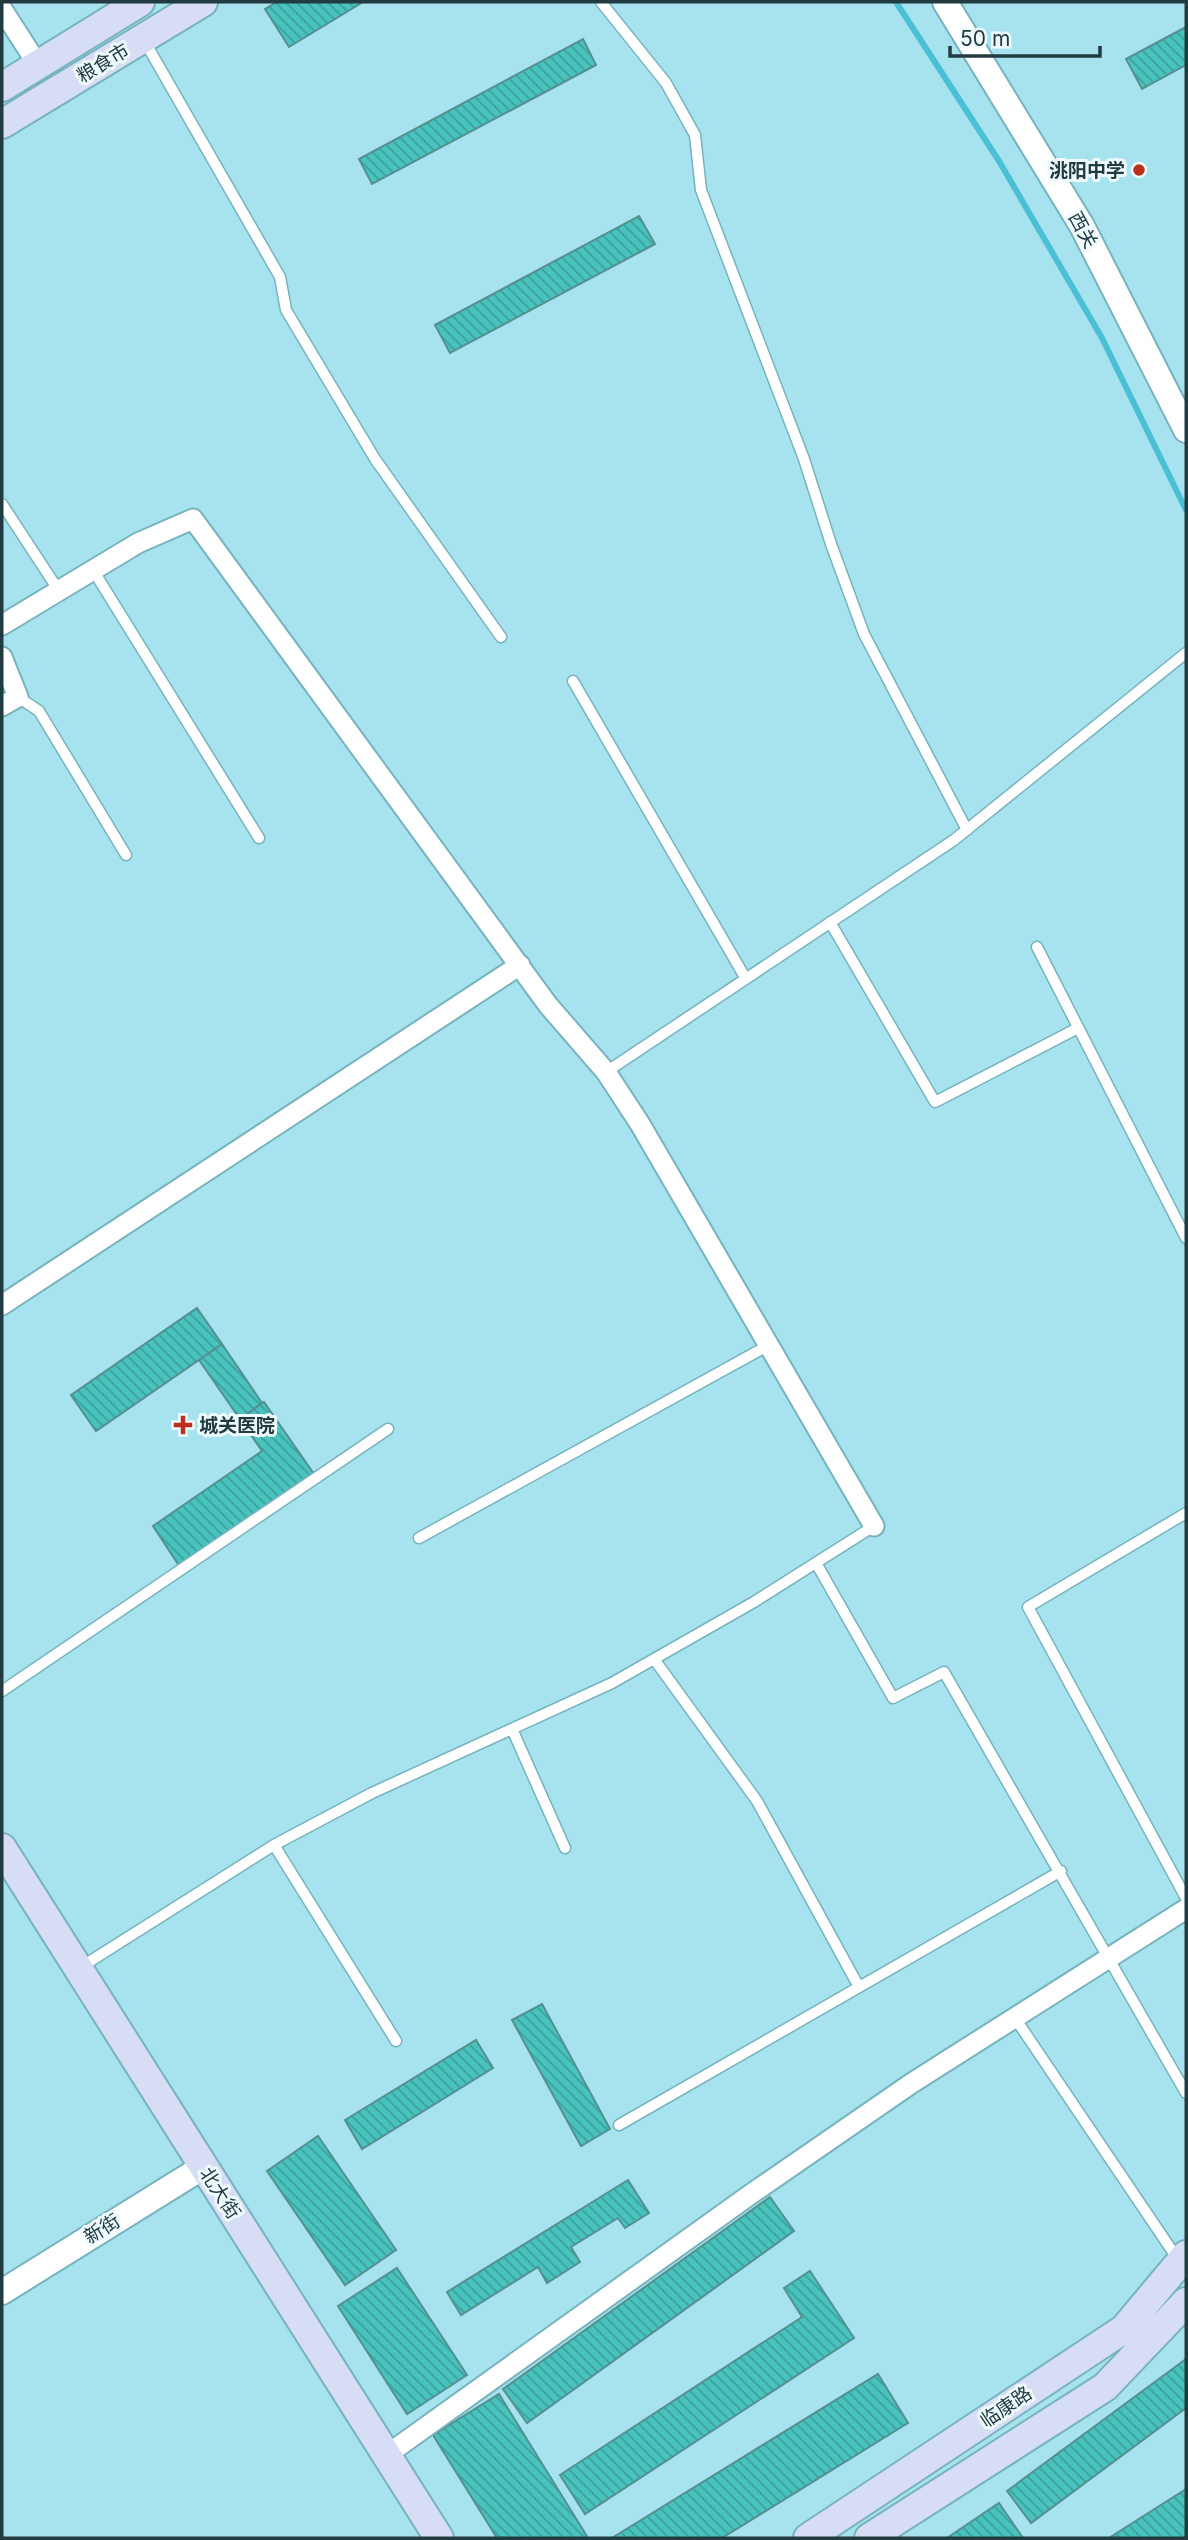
<svg xmlns="http://www.w3.org/2000/svg" width="1188" height="2540" font-family="Inter,'Noto Sans SC',sans-serif">
	<style>
		.lines { fill: none; stroke-linecap: round; stroke-linejoin: round }
		.stream { stroke: #4bc0d5; stroke-width: 6 }
		.building { fill: url(#building-back-hatch); stroke: #54918e; stroke-width: 2 }
		.service-casing { stroke: #77b3be; stroke-width: 13 }
		.minor-casing { stroke: #77b3be; stroke-width: 23 }
		.tertiary-casing { stroke: #77b3be; stroke-width: 28 }
		.secondary-casing { stroke: #77b3be; stroke-width: 32 }
		.service { stroke: #fff; stroke-width: 10 }
		.minor { stroke: #fff; stroke-width: 19 }
		.tertiary { stroke: #fff; stroke-width: 24 }
		.secondary { stroke: #d6ddf4; stroke-width: 28 }
		.poi-dot { fill: #bc301b; stroke: #effafd; stroke-width: 2.5 }
		.labels { text-anchor: middle; dominant-baseline: central; stroke-width: 6; stroke-linejoin: round; paint-order: stroke }
		.street-label { font-size: 19px; fill: #223b40; stroke: #effafd }
		.poi-label { font-size: 19px; font-weight: bold; fill: #223b40; stroke: #effafd; text-anchor: end }
	</style>
	<defs>
		<pattern id="building-back-hatch" width="6" height="6" patternUnits="userSpaceOnUse" patternTransform="scale(1.75)"><rect width="6" height="6" fill="#49c3be"/><path d="M-1 5l2 2M0 0l6 6M5-1l2 2" fill="none" stroke="#3ca09c"/></pattern>
	</defs>
	<rect width="100%" height="100%" fill="#a6e3ef"/>
	<g class="lines">
		<!-- stream -->
		<path class="stream" d="M 896,2 L 999,161 L 1102,338 L 1186,510"/>
	</g>
	<!-- building -->
	<path class="building" d="M 277,2 L 363,2 L 289,47 L 265,9 Z
		M 1186,27 L 1186,65 L 1142,89 L 1126,59 Z
		M 583,39 L 596,65 L 372,184 L 359,159 Z
		M 639,216 L 655,244 L 450,353 L 435,325 Z
		M 197,1308 L 222,1344 L 96,1431 L 71,1395 Z
		M 222,1344 L 262,1403 L 240,1419 L 199,1360 Z
		M 264,1402 L 314,1474 L 180,1567 L 153,1526 L 262,1451 L 240,1419 Z
		M 542,2004 L 610,2129 L 581,2146 L 512,2020 Z
		M 476,2040 L 493,2068 L 362,2149 L 345,2120 Z
		M 318,2136 L 396,2250 L 345,2285 L 267,2171 Z
		M 628,2180 L 649,2213 L 625,2228 L 618,2218 L 571,2247 L 580,2262 L 547,2283 L 538,2267 L 461,2315 L 447,2292 Z
		M 770,2197 L 794,2231 L 527,2423 L 503,2389 Z
		M 397,2268 L 467,2375 L 407,2414 L 338,2306 Z
		M 810,2271 L 854,2338 L 585,2514 L 560,2475 L 802,2317 L 784,2288 Z
		M 1186,2359 L 1186,2408 L 1031,2523 L 1007,2491 Z
		M 878,2374 L 908,2423 L 722,2538 L 612,2538 Z
		M 499,2394 L 588,2538 L 497,2538 L 433,2435 Z
		M 1186,2489 L 1186,2538 L 1109,2538 Z
		M 999,2503 L 1023,2538 L 947,2538 Z"/>
	<g class="lines">
		<!-- service casing -->
		<g class="service-casing">
			<path id="service" d="M 601,2 L 666,83 L 695,135 L 701,190 L 804,459 L 831,544 L 864,634 L 967,830
				M 145,42 L 280,277 L 286,310 L 375,459 L 501,637
				M 2,504 L 59,591
				M 93,570 L 259,838
				M 573,681 L 746,979
				M 18,697 L 39,711 L 126,855
				M 830,922 L 935,1102 L 1078,1028
				M 1037,947 L 1186,1238
				M 606,1072 L 954,840 L 1186,653
				M 1186,1513 L 1028,1607 L 1186,1898
				M 419,1538 L 769,1345
				M 816,1563 L 893,1698 L 944,1672 L 1186,2093
				M 654,1659 L 757,1801 L 859,1987
				M 2,1691 L 388,1429
				M 512,1729 L 565,1848
				M 274,1845 L 396,2041
				M 81,1967 L 274,1845 L 372,1793 L 612,1683 L 754,1602 L 874,1526
				M 1015,2018 L 1179,2261
				M 619,2125 L 1061,1871"/>
		</g>
		<!-- minor casing -->
		<g class="minor-casing">
			<path id="minor" d="M 2,9 L 38,65
				M 2,625 L 138,543 L 193,519 L 548,1005 L 606,1072 L 640,1124 L 874,1526
				M 2,657 L 18,697 L 2,706
				M 2,1305 L 520,965
				M 388,2454 L 751,2194 L 912,2083 L 1186,1909"/>
		</g>
		<!-- tertiary casing -->
		<g class="tertiary-casing">
			<path id="tertiary" d="M 945,2 L 1082,226 L 1186,430
				M 2,2292 L 203,2167"/>
		</g>
		<!-- secondary casing -->
		<g class="secondary-casing">
			<path id="secondary" d="M 2,87 L 140,2
				M 2,124 L 203,2
				M 2,1848 L 439,2538
				M 808,2538 L 1124,2329 L 1186,2255
				M 869,2538 L 1105,2387 L 1186,2302"/>
		</g>
		<!-- service -->
		<use href="#service" class="service"/>
		<!-- minor -->
		<use href="#minor" class="minor"/>
		<!-- tertiary -->
		<use href="#tertiary" class="tertiary"/>
		<!-- secondary -->
		<use href="#secondary" class="secondary"/>
	</g>
	<!-- markers -->
	<g class="poi-dot">
		<circle cx="1139" cy="170" r="7"/>
		<path d="M179.5 1414.5h7v7h7v7h-7v7h-7v-7h-7v-7h7z"/>
	</g>
	<g class="labels">
		<!-- street labels -->
		<g class="street-label">
			<text transform="translate(103 63) rotate(-31)">粮食市</text>
			<text transform="translate(1083 230) rotate(61)">西关</text>
			<text transform="translate(220 2193) rotate(57)">北大街</text>
			<text transform="translate(102 2229) rotate(-32)">新街</text>
			<text transform="translate(1006 2407) rotate(-34)">临康路</text>
		</g>
		<!-- poi labels -->
		<g class="poi-label">
			<text x="1125" y="170">洮阳中学</text>
			<text x="199" y="1425" text-anchor="start">城关医院</text>
		</g>
	</g>
	<!-- border -->
	<rect width="1188" height="2540" fill="none" stroke="#223b40" stroke-width="7"/>
	<!-- scale -->
	<path d="M950 46v10h150v-10" fill="none" stroke="#223b40" stroke-width="3.5"/>
	<text x="960" y="46" font-size="21" fill="#223b40" stroke="#effafd" stroke-width="5" paint-order="stroke">50 m</text>
</svg>
